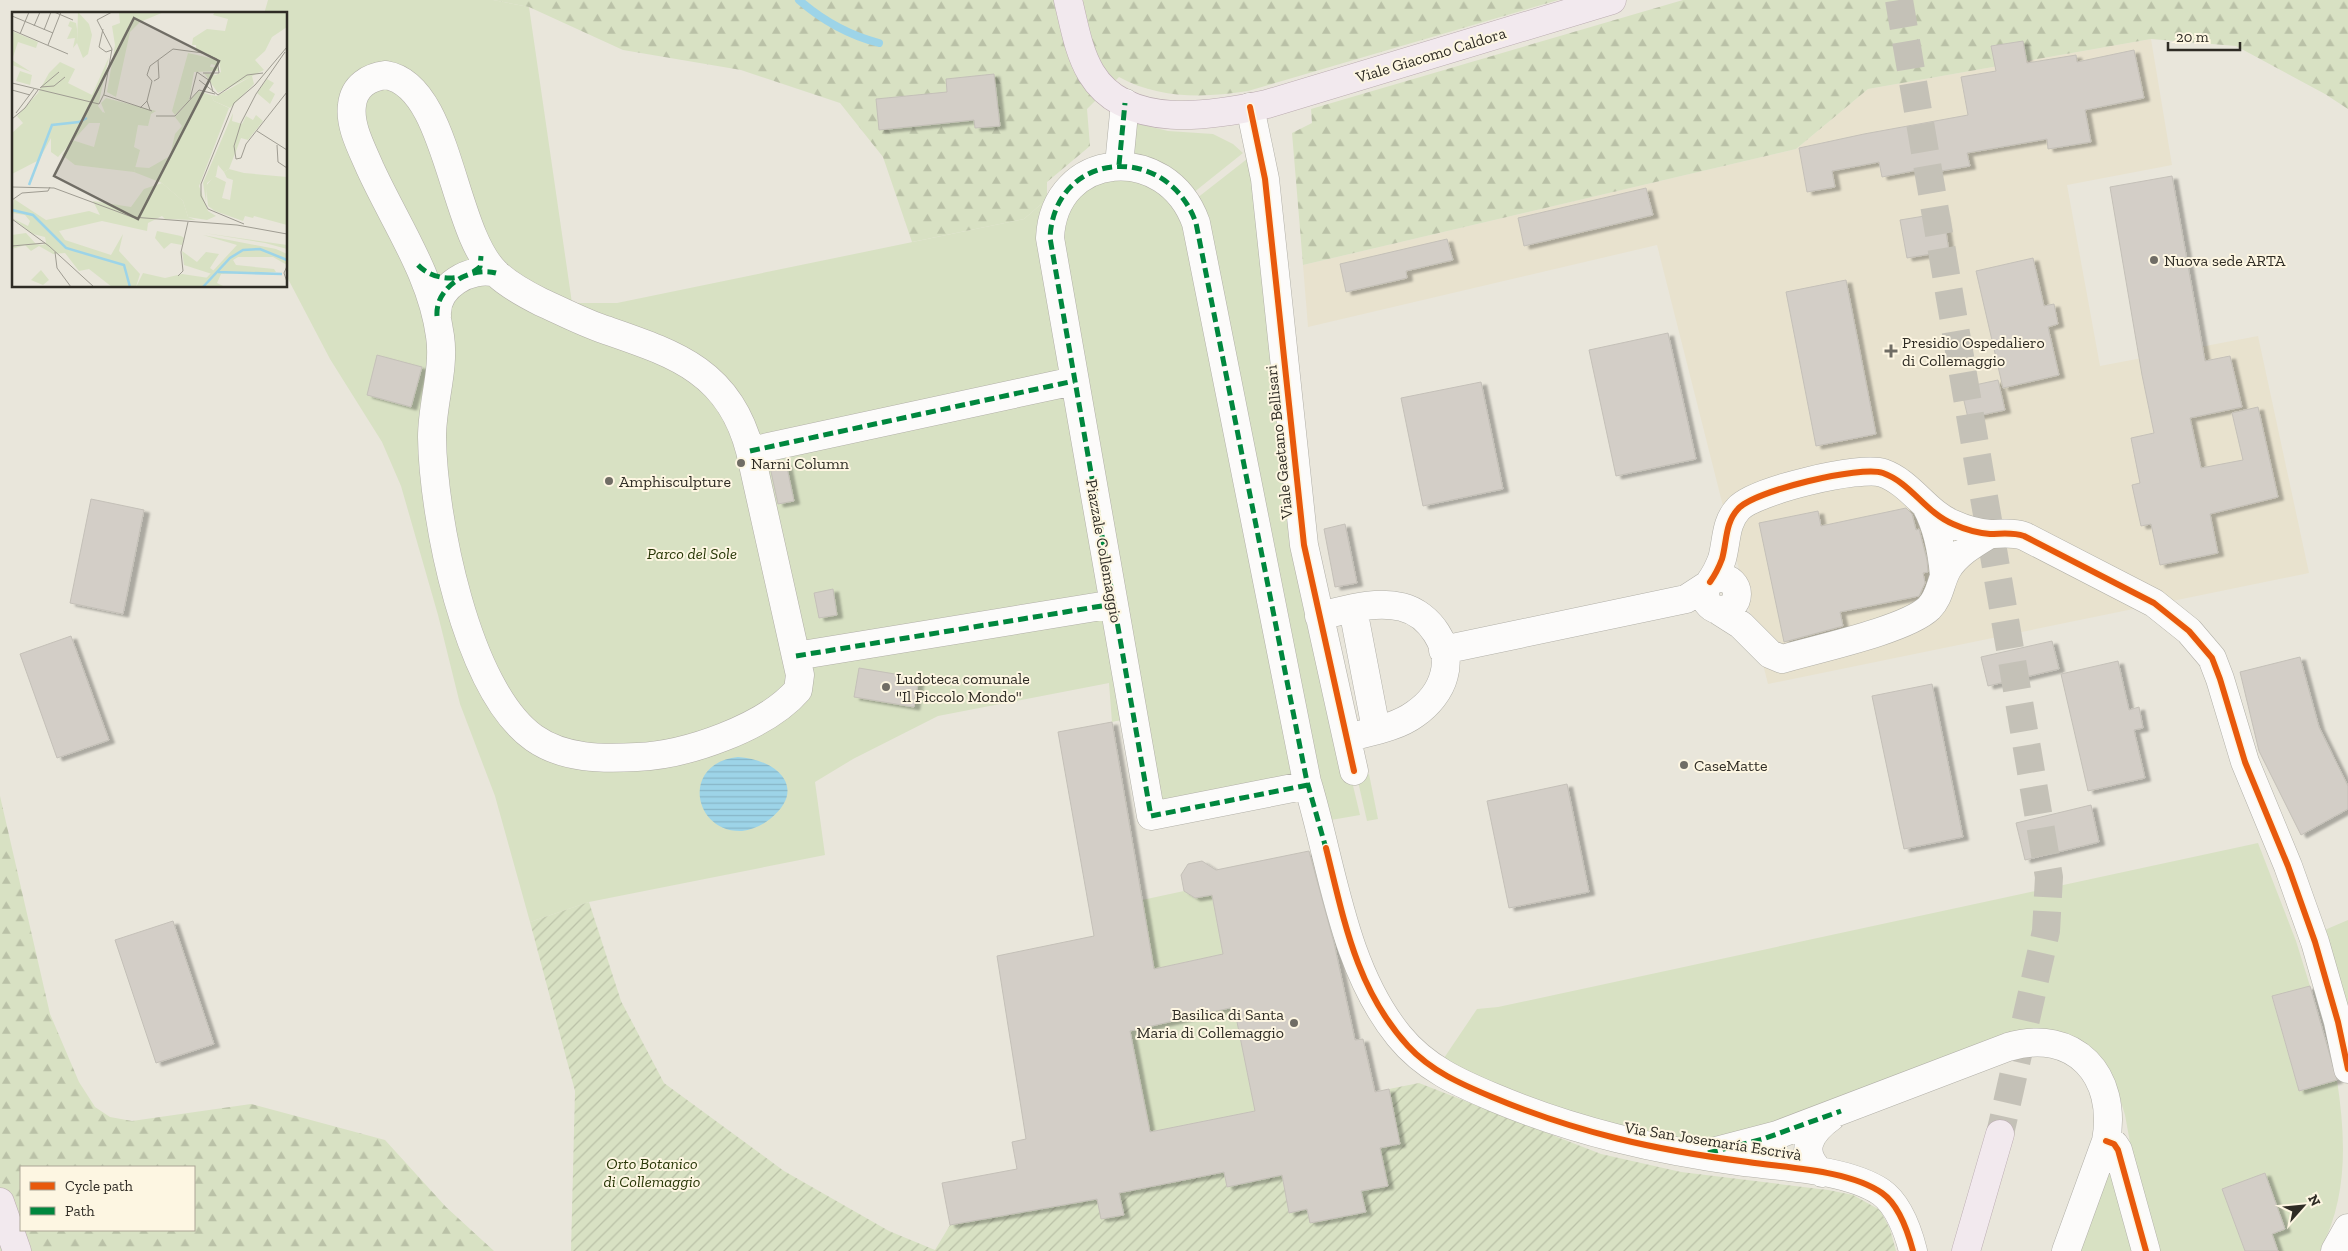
<svg xmlns="http://www.w3.org/2000/svg" width="2348" height="1251" font-family="'Zilla Slab',serif">
	<style>
		.built { fill: #e8e2ce }
		.green { fill: #d8e1c3 }
		.forest { fill: url(#forest-firs); fill-rule: evenodd }
		.garden { fill: url(#garden-furrows) }
		.water { fill: url(#water-rules) }
		.lines { fill: none; stroke-linecap: round; stroke-linejoin: round }
		.stream { stroke: #9dd4e8; stroke-width: 8 }
		.building { fill: #d3cec7; stroke: #c4c0b8; fill-rule: evenodd; filter: url(#shadow) }
		.major-tunnel { stroke: #c4c1b7; stroke-width: 28; stroke-dasharray: 28 14; stroke-linecap: butt }
		.minor-casing { stroke: #b1afa7; stroke-width: 29 }
		.major-casing { stroke: #bbacb1; stroke-width: 29 }
		.minor { stroke: #fcfbfa; stroke-width: 28 }
		.major { stroke: #f2e9ee; stroke-width: 28 }
		.quiet { stroke: #00873e; stroke-width: 5; stroke-dasharray: 10 5; stroke-linecap: butt }
		.cycleway-casing { stroke: #fdf6e2; stroke-width: 9 }
		.cycleway { stroke: #e8590c; stroke-width: 6 }
		.poi-dot { fill: #706d65; stroke: #fdf6e2; stroke-width: 2 }
		.labels { text-anchor: middle; dominant-baseline: central; stroke-width: 4; stroke-linejoin: round; paint-order: stroke }
		.street-label { font-size: 16px; fill: #2f2c25; stroke: #fdf6e2 }
		.poi-label { font-size: 16px; fill: #2f2c25; stroke: #fdf6e2; text-anchor: start }
		.park-label { font-size: 16px; font-style: italic; fill: #273505; stroke: #fdf6e2 }
		.inset-river { fill: none; stroke: #9dd4e8; stroke-width: 2.5 }
		.inset-road { fill: none; stroke: #9f9c92; stroke-width: 1 }
		.view { fill: #706d65; fill-opacity: 0.15; stroke: #706d65; stroke-width: 2.5 }
		.inset-edge { fill: none; stroke: #2f2c25; stroke-width: 2.5 }
	</style>
	<defs>
		<pattern id="forest-firs" width="22" height="20" patternUnits="userSpaceOnUse" patternTransform="scale(1.25)"><rect width="22" height="20" fill="#d8e1c3"/><path d="M5 1l3.5 6h-7zM16 11l3.5 6h-7z" fill="#bac1a7"/></pattern>
		<pattern id="garden-furrows" width="10" height="10" patternUnits="userSpaceOnUse" patternTransform="scale(1.25)"><rect width="10" height="10" fill="#d8e1c3"/><path d="M-1 1l2-2M0 10L10 0M9 11l2-2" fill="none" stroke="#bac1a7"/></pattern>
		<pattern id="water-rules" width="6" height="5" patternUnits="userSpaceOnUse" patternTransform="scale(1.25)"><rect width="6" height="5" fill="#9dd4e8"/><path d="M0 2.5h6" fill="none" stroke="#88b6c7"/></pattern>
		<filter id="shadow"><feDropShadow dx="5.5" dy="3" stdDeviation="1" flood-color="#0004"/></filter>
	</defs>
	<rect width="100%" height="100%" fill="#e9e6db"/>
	<!-- built -->
	<path class="built" d="M 2151,39 L 2172,165 L 2067,185 L 2100,366 L 2258,336 L 2309,573 L 1768,684 L 1657,245 L 1308,327 L 1303,265 L 1796,149 L 1868,89 Z"/>
	<!-- green -->
	<path class="green" d="M 268,0 L 493,0 L 529,7 L 572,303 L 617,303 L 1024,219 L 1047,199 L 1130,718 L 1112,722 L 1109,683 L 938,716 L 853,759 L 815,782 L 825,855 L 589,902 L 530,922 L 495,796 L 460,704 L 438,615 L 401,486 L 382,442 L 330,359 L 286,275 L 286,14 L 264,14 Z
		M 1135,123 L 1168,131 L 1213,134 L 1233,144 L 1243,153 L 1188,197 L 1131,161 Z
		M 1247,159 L 1254,172 L 1350,773 L 1360,815 L 1331,820 L 1312,784 L 1192,202 Z
		M 1108,171 L 1180,199 L 1302,781 L 1154,810 L 1054,243 L 1060,210 Z
		M 1369,774 L 1378,819 L 1367,821 L 1357,777 Z
		M 2258,843 L 2296,941 L 2310,986 L 2272,997 L 2299,1091 L 2337,1080 C 2346,1140 2348,1197 2320,1251 L 2278,1251 L 2272,1234 L 2285,1229 L 2265,1174 L 2222,1189 L 2245,1251 L 2158,1251 L 2133,1159 L 2125,1115 L 2118,1092 L 2079,1040 L 2065,1033 L 2036,1030 L 1771,1125 L 1694,1145 L 1616,1128 L 1523,1097 L 1442,1061 L 1477,1009 L 1498,1007 Z
		M 1184,891 L 1195,898 L 1212,895 L 1223,954 L 1154,969 L 1142,900 Z
		M 2348,920 L 2348,1029 L 2320,932 Z
		M 1234,1007 L 1255,1111 L 1150,1132 L 1130,1031 Z
		M 2112,1162 L 2140,1251 L 2075,1251 Z"/>
	<!-- forest -->
	<path class="forest" d="M 493,0 L 1558,0 L 1248,91 C 1204,98 1159,99 1119,77 L 1087,109 L 1090,146 L 1047,182 L 1047,199 L 1024,219 L 912,242 L 883,157 L 840,103 L 741,70 L 623,50 L 529,7 Z
		M 1683,0 L 2348,0 L 2348,109 L 2325,94 L 2236,46 L 2151,39 L 1868,89 L 1796,149 L 1303,265 L 1292,133 L 1312,123 L 1311,109 Z
		M 0,796 L 50,1014 L 79,1082 L 95,1107 L 110,1117 L 132,1121 L 251,1104 L 385,1140 L 446,1207 L 494,1251 L 0,1251 ZM 21,1167 L 194,1167 L 194,1230 L 21,1230 Z"/>
	<!-- garden -->
	<path class="garden" d="M 589,902 L 621,1001 L 664,1083 L 784,1171 L 889,1231 L 935,1250 L 950,1225 L 1097,1199 L 1102,1219 L 1124,1215 L 1119,1193 L 1224,1172 L 1227,1187 L 1282,1175 L 1289,1212 L 1307,1209 L 1311,1223 L 1366,1212 L 1361,1191 L 1388,1185 L 1380,1148 L 1389,1089 L 1419,1083 L 1601,1154 L 1681,1172 L 1828,1190 L 1853,1195 L 1880,1210 L 1890,1229 L 1896,1251 L 571,1251 L 575,1091 L 530,922 Z"/>
	<!-- water -->
	<path class="water" d="M 738,757 C 776,759 809,788 770,819 C 763,825 752,830 742,831 C 693,833 680,763 738,757 Z"/>
	<g class="lines">
		<!-- stream -->
		<path class="stream" d="M 799,0 C 823,21 848,35 879,43"/>
	</g>
	<!-- building -->
	<path class="building" d="M 2023,41 L 2027,63 L 2076,55 L 2077,62 L 2134,50 L 2144,98 L 2085,110 L 2091,142 L 2048,149 L 2047,139 L 1967,153 L 1970,166 L 1924,174 L 1923,169 L 1882,177 L 1879,162 L 1832,171 L 1835,187 L 1807,192 L 1799,148 L 1864,134 L 1968,115 L 1961,77 L 1996,71 L 1991,46 Z
		M 994,74 L 1000,126 L 975,128 L 974,120 L 879,130 L 876,99 L 947,92 L 946,79 Z
		M 2172,176 L 2205,361 L 2230,356 L 2242,407 L 2190,418 L 2201,468 L 2243,460 L 2232,413 L 2258,407 L 2278,497 L 2210,514 L 2218,553 L 2160,565 L 2151,524 L 2141,526 L 2132,485 L 2140,483 L 2131,438 L 2154,433 L 2142,375 L 2110,187 Z
		M 1646,188 L 1653,215 L 1524,246 L 1518,218 Z
		M 1943,213 L 1949,251 L 1907,258 L 1900,220 Z
		M 1447,239 L 1453,260 L 1406,271 L 1407,278 L 1346,292 L 1340,264 Z
		M 2033,258 L 2044,306 L 2054,304 L 2058,324 L 2048,327 L 2059,375 L 2003,388 L 1976,271 Z
		M 1846,280 L 1876,434 L 1816,446 L 1786,292 Z
		M 1668,333 L 1696,459 L 1616,476 L 1589,350 Z
		M 377,355 L 422,367 L 411,407 L 367,395 Z
		M 1998,380 L 2005,410 L 1968,418 L 1961,388 Z
		M 1481,382 L 1503,489 L 1423,506 L 1401,398 Z
		M 786,463 L 794,501 L 778,504 L 770,467 Z
		M 91,499 L 144,510 L 123,614 L 70,603 Z
		M 1906,508 L 1912,514 L 1916,530 L 1919,529 L 1927,560 L 1928,572 L 1923,573 L 1925,583 L 1919,596 L 1840,612 L 1843,626 L 1784,642 L 1759,523 L 1818,511 L 1821,526 Z
		M 1345,524 L 1357,583 L 1335,587 L 1324,529 Z
		M 833,589 L 837,615 L 819,618 L 814,593 Z
		M 71,636 L 109,740 L 57,758 L 20,654 Z
		M 2052,641 L 2059,669 L 1988,686 L 1981,657 Z
		M 2300,657 L 2319,727 L 2348,786 L 2348,809 L 2301,835 L 2259,751 L 2240,672 Z
		M 2118,661 L 2129,710 L 2139,707 L 2143,728 L 2134,730 L 2145,778 L 2088,791 L 2061,674 Z
		M 859,668 L 919,678 L 914,707 L 854,697 Z
		M 1932,684 L 1963,837 L 1904,849 L 1872,696 Z
		M 1112,722 L 1154,969 L 1223,954 L 1212,895 L 1195,898 L 1184,891 L 1181,875 L 1188,864 L 1202,861 L 1216,870 L 1309,851 L 1334,943 L 1355,1040 L 1363,1039 L 1375,1092 L 1389,1089 L 1400,1144 L 1380,1148 L 1388,1186 L 1361,1191 L 1366,1212 L 1310,1223 L 1307,1209 L 1289,1213 L 1282,1175 L 1227,1187 L 1224,1172 L 1119,1193 L 1124,1215 L 1101,1219 L 1097,1199 L 950,1225 L 942,1183 L 1017,1169 L 1012,1142 L 1026,1139 L 997,956 L 1094,936 L 1058,732 ZM 1234,1007 L 1255,1111 L 1150,1132 L 1130,1031 Z
		M 1567,784 L 1589,892 L 1509,908 L 1487,801 Z
		M 2091,805 L 2099,842 L 2025,860 L 2016,823 Z
		M 173,921 L 214,1044 L 156,1063 L 115,940 Z
		M 2310,986 L 2337,1080 L 2299,1091 L 2272,996 Z
		M 2265,1173 L 2285,1229 L 2272,1234 L 2278,1251 L 2245,1251 L 2222,1189 Z"/>
	<g class="lines">
		<!-- major-tunnel -->
		<path class="major-tunnel" d="M 1899,0 L 2049,877 L 2046,931 L 2000,1134"/>
		<!-- minor casing -->
		<g class="minor-casing">
			<path id="minor" d="M 386,75 C 450,86 451,232 497,274 C 510,286 525,294 541,302 C 561,311 580,321 600,328 C 672,353 729,369 750,451 L 800,675 L 798,690 C 765,728 686,755 637,757 C 602,759 564,759 534,738 C 466,690 433,516 432,437 C 432,403 445,369 440,336 C 432,275 395,223 370,168 C 362,149 349,126 352,105 C 354,86 369,77 386,75 Z
				M 1250,107 L 1265,179 L 1304,545 L 1354,771
				M 1119,165 L 1125,103
				M 437,316 C 435,286 471,266 496,273
				M 750,451 L 1074,381
				M 1926,506 C 1938,528 1942,551 1944,576
				M1705 594a16 16 0 1 1 32 0a16 16 0 1 1-32 0Z
				M 1710,582 C 1715,575 1719,567 1722,559 C 1727,541 1725,523 1738,509 C 1753,491 1861,465 1883,473 C 1911,483 1926,513 1953,524 C 1964,529 1978,533 1990,534 C 2002,534 2012,532 2024,536 L 2154,603 L 2189,631 L 2212,658 L 2220,679 L 2245,762 L 2288,866 L 2315,942 L 2338,1022 L 2348,1069
				M 1353,609 L 1376,729
				M 1719,611 L 1741,625 L 1770,654 L 1782,659 C 1816,649 1906,630 1929,608 C 1940,597 1940,583 1947,570 C 1956,554 1975,543 1990,534
				M 1319,616 C 1346,610 1375,600 1402,607 C 1430,614 1452,647 1444,675 C 1440,691 1428,705 1415,714 C 1396,728 1368,732 1347,738
				M 1443,650 L 1686,599 L 1706,586
				M 796,656 L 1114,604
				M 1308,785 L 1151,816 L 1050,238 C 1054,150 1167,141 1196,223 L 1307,782 L 1308,785 C 1333,869 1343,967 1399,1036 C 1425,1068 1459,1083 1495,1098 C 1576,1132 1656,1150 1743,1162 C 1784,1167 1846,1169 1881,1192 C 1898,1204 1908,1231 1913,1251
				M 2106,1141 L 2114,1144 L 2118,1150 L 2146,1251
				M 1712,1152 L 1777,1135 L 2008,1047 C 2075,1027 2118,1076 2106,1141 L 2066,1251
				M 1822,1173 C 1797,1153 1810,1132 1831,1117
				M 2335,1251 L 2348,1228"/>
		</g>
		<!-- major casing -->
		<g class="major-casing">
			<path id="major" d="M 1068,0 C 1074,24 1078,51 1091,73 C 1126,131 1212,116 1267,104 L 1612,0
				M 0,1202 L 17,1251
				M 1966,1251 L 2000,1134"/>
		</g>
		<!-- minor -->
		<use href="#minor" class="minor"/>
		<!-- major -->
		<use href="#major" class="major"/>
		<!-- quiet -->
		<path class="quiet" d="M 1119,165 L 1125,103
			M 418,265 C 428,276 445,280 459,277
			M 473,272 L 480,267 L 481,256
			M 437,316 C 435,286 471,266 496,273
			M 750,451 L 1074,381
			M 796,656 L 1114,604
			M 1308,785 L 1151,816 L 1050,238 C 1054,150 1167,141 1196,223 L 1307,782 L 1308,785 L 1327,852
			M 1708,1153 L 1763,1139 L 1841,1111"/>
		<!-- cycleway casing -->
		<g class="cycleway-casing">
			<path id="cycleway" d="M 1250,107 L 1265,179 L 1304,545 L 1354,771
				M 1710,582 C 1715,575 1719,567 1722,559 C 1727,541 1725,523 1738,509 C 1753,491 1861,465 1883,473 C 1911,483 1926,513 1953,524 C 1964,529 1978,533 1990,534 C 2002,534 2012,532 2024,536 L 2154,603 L 2189,631 L 2212,658 L 2220,679 L 2245,762 L 2288,866 L 2315,942 L 2338,1022 L 2348,1069
				M 1326,848 C 1344,920 1356,989 1408,1046 C 1431,1071 1461,1084 1492,1097 C 1578,1133 1655,1150 1748,1162 C 1787,1168 1849,1170 1882,1193 C 1899,1205 1908,1232 1913,1251
				M 2106,1141 L 2114,1144 L 2118,1150 L 2146,1251"/>
		</g>
		<!-- cycleway -->
		<use href="#cycleway" class="cycleway"/>
	</g>
	<!-- markers -->
	<g class="poi-dot">
		<circle cx="2154" cy="260" r="5"/>
		<path d="M1888.5 343.5h5v5h5v5h-5v5h-5v-5h-5v-5h5z"/>
		<circle cx="741" cy="463" r="5"/>
		<circle cx="609" cy="481" r="5"/>
		<circle cx="886" cy="687" r="5"/>
		<circle cx="1684" cy="765" r="5"/>
		<circle cx="1294" cy="1023" r="5"/>
	</g>
	<g class="labels">
		<!-- street labels -->
		<g class="street-label">
			<text transform="translate(1431 55) rotate(-17)">Viale Giacomo Caldora</text>
			<text transform="translate(1279 442) rotate(-96)">Viale Gaetano Bellisari</text>
			<text transform="translate(1104 551) rotate(80)">Piazzale Collemaggio</text>
			<text transform="translate(1713 1141) rotate(9)">Via San Josemaría Escrivà</text>
		</g>
		<!-- poi labels -->
		<g class="poi-label">
			<text x="2164" y="260">Nuova sede ARTA</text>
			<text x="1902" y="342">Presidio Ospedaliero<tspan x="1902" dy="18">di Collemaggio</tspan></text>
			<text x="751" y="463">Narni Column</text>
			<text x="619" y="481">Amphisculpture</text>
			<text x="896" y="678">Ludoteca comunale<tspan x="896" dy="18">"Il Piccolo Mondo"</tspan></text>
			<text x="1694" y="765">CaseMatte</text>
			<text x="1284" y="1014" text-anchor="end">Basilica di Santa<tspan x="1284" dy="18">Maria di Collemaggio</tspan></text>
		</g>
		<!-- park labels -->
		<g class="park-label">
			<text x="692" y="553">Parco del Sole</text>
			<text x="652" y="1163">Orto Botanico<tspan x="652" dy="18">di Collemaggio</tspan></text>
		</g>
	</g>
	<!-- overview -->
	<g transform="translate(12 12)">
		<rect width="275" height="275" fill="#e9e6db"/>
		<path d="M 203,0 L 275,0 L 275,15 L 260,25 L 253,39 L 243,48 L 252,58 L 206,81 L 192,61 L 204,63 L 209,60 L 207,49 L 184,39 L 184,33 L 180,33 L 181,26 L 195,17 L 213,19 L 216,7 L 201,3 ZM 0,19 L 26,30 L 24,36 L 6,30 L 0,48 L 19,60 L 0,53 ZM 176,41 L 203,47 L 207,54 L 199,52 L 198,55 L 207,56 L 207,59 L 182,60 L 177,89 L 163,103 L 160,99 ZM 8,59 L 20,63 L 18,73 L 4,69 ZM 240,64 L 242,72 L 218,96 L 202,89 L 199,83 L 205,84 ZM 255,67 L 262,71 L 257,78 L 263,82 L 258,92 L 245,81 ZM 94,86 L 144,99 L 139,102 L 136,114 L 126,113 L 122,135 L 128,138 L 122,160 L 63,153 L 50,143 L 60,128 L 82,135 L 91,100 L 93,101 L 89,91 ZM 217,157 L 232,161 L 275,165 L 275,213 L 242,204 L 241,206 L 233,204 L 231,209 L 203,199 L 196,194 L 194,174 L 202,164 L 214,170 L 210,186 L 218,188 L 221,168 L 215,166 L 212,160 ZM 145,219 L 169,224 L 172,226 L 170,233 L 159,231 L 152,237 L 143,226 ZM 170,239 L 185,250 L 194,240 L 207,242 L 198,256 L 202,259 L 200,262 L 172,253 Z" fill="#d8e1c3"/>
		<path d="M 66,0 L 77,12 L 80,23 L 76,42 L 71,46 L 65,31 ZM 107,0 L 152,0 L 128,10 L 118,20 L 104,85 L 95,80 L 103,33 L 100,14 L 108,11 ZM 97,45 L 86,94 L 92,102 L 89,111 L 77,111 L 46,145 L 39,140 L 39,126 L 27,148 L 0,162 L 0,121 L 11,111 L 5,104 L 26,81 L 37,61 L 48,50 L 63,57 L 56,71 L 80,83 ZM 221,101 L 220,109 L 230,112 L 234,104 L 241,108 L 244,103 L 251,109 L 236,128 L 229,126 L 217,157 L 212,160 L 206,153 L 204,164 L 195,171 L 194,190 L 191,171 ZM 150,171 L 171,189 L 176,205 L 184,208 L 153,207 L 150,204 L 136,211 L 135,219 L 90,209 L 47,219 L 53,228 L 99,243 L 111,222 L 107,239 L 128,262 L 124,275 L 100,275 L 77,257 L 67,259 L 53,241 L 41,242 L 27,234 L 19,239 L 13,233 L 0,237 L 0,223 L 14,221 L 24,232 L 31,233 L 34,230 L 33,225 L 21,222 L 0,206 L 16,214 L 18,209 L 13,203 L 0,201 L 2,187 L 34,208 L 77,199 L 88,203 L 81,189 L 119,195 L 132,177 ZM 192,221 L 275,233 L 275,237 L 253,231 ZM 191,223 L 264,237 L 275,242 L 275,253 L 261,245 L 226,245 L 221,248 L 224,253 L 262,257 L 264,260 L 209,262 L 205,271 L 213,275 L 186,275 L 225,233 ZM 29,258 L 37,268 L 31,273 L 19,268 Z" fill="#d8e1c3"/>
		<path d="M 58,9 L 64,11 L 65,17 L 65,31 L 61,36 L 63,26 L 55,27 L 60,16 L 56,14 ZM 186,79 L 199,83 L 202,89 L 217,96 L 187,174 L 196,199 L 204,204 L 195,208 L 176,205 L 171,189 L 150,171 L 122,160 L 123,155 L 137,156 L 158,144 L 163,122 L 170,114 L 163,105 ZM 131,261 L 153,266 L 170,262 L 197,266 L 186,275 L 124,275 Z" fill="#d8e1c3"/>
		<path class="inset-river" d="M 17,173 L 40,113 L 67,110 L 75,106M 0,198 L 21,203 L 54,236 L 112,253 L 118,275M 206,260 L 270,262M 191,275 L 218,246 L 231,238 L 248,237 L 275,248"/>
		<path class="inset-road" d="M 42,0 L 61,8M 0,4 L 41,21M 22,14 L 28,0M 91,17 L 87,35 L 94,40 L 100,38M 0,18 L 56,42M 32,18 L 39,0M 8,22 L 17,0M 36,33 L 49,0M 273,40 L 244,82 L 229,111 L 222,134 L 224,147 L 229,146 L 234,132 L 275,80M 187,68 L 206,83 L 235,63 L 251,61M 140,69 L 135,63 L 138,54 L 161,37 L 191,41 L 205,47 L 207,61 L 191,61M 142,69 L 147,66 L 146,48M 0,71 L 87,92 L 92,82 L 100,37 L 85,8 L 100,0M 29,75 L 42,74 L 53,65M 28,76 L 47,60M 0,78 L 18,83M 92,83 L 140,99M 178,87 L 185,60 L 198,69 L 201,80M 135,89 L 140,69M 128,96 L 135,89 L 138,98M 4,101 L 22,77M 144,104 L 163,104 L 187,78 L 203,82M 0,107 L 13,96 L 26,78M 245,119 L 275,138M 265,133 L 266,150 L 275,156M 0,175 L 42,176 L 120,205 L 225,213 L 275,222M 0,188 L 10,181 L 36,179 L 38,175M 0,207 L 37,234 L 82,275M 232,212 L 196,197 L 189,184 L 189,172 L 222,91 L 243,73 L 275,35M 0,234 L 33,231M 43,240 L 45,256 L 59,275M 275,254 L 272,261 L 275,270M 166,264 L 171,259 L 169,240 L 176,210"/>
		<path class="view" d="M 122,6 L 207,49 L 126,207 L 42,164 Z"/>
		<rect width="275" height="275" class="inset-edge"/>
	</g>
	<!-- legend -->
	<rect x="20" y="1166" width="175" height="65" fill="#fdf6e2" stroke="#aba596"/>
	<rect x="30" y="1182" width="25" height="8" fill="#e8590c" stroke="#aba596"/>
	<text x="65" y="1191" font-size="15" fill="#2f2c25">Cycle path</text>
	<rect x="30" y="1207" width="25" height="8" fill="#00873e" stroke="#aba596"/>
	<text x="65" y="1216" font-size="15" fill="#2f2c25">Path</text>
	<!-- north arrow -->
	<g transform="translate(2303 1206) rotate(63)" stroke="#fdf6e2" stroke-width="4" paint-order="stroke">
	<path d="M0-4L9 19L0 12L-9 19Z" fill="#2f2c25"/>
	<text y="-8" font-size="14" font-weight="bold" text-anchor="middle" fill="#2f2c25">N</text>
	</g>
	<!-- scale -->
	<path d="M2168 42v8h72v-8" fill="none" stroke="#2f2c25" stroke-width="2.5"/>
	<text x="2176" y="42" font-size="15" fill="#2f2c25" stroke="#fdf6e2" stroke-width="4" paint-order="stroke">20 m</text>
</svg>
